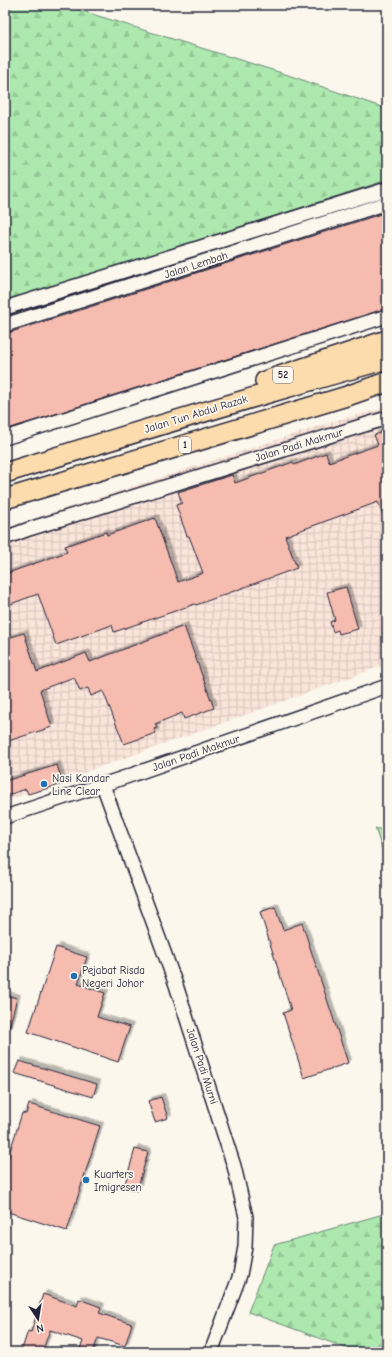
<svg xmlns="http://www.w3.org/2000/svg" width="392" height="1357" font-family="'Comic Neue',sans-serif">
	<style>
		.industrial { fill: url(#industrial-grid) }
		.forest { fill: url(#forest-firs); stroke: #688675 }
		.building { fill: #f6bcaf; stroke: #22223b; filter: url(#shadow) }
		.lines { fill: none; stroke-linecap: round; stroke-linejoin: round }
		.minor-casing { stroke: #22223b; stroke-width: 16 }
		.highway-casing { stroke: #22223b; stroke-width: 22 }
		.minor { stroke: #fbf7ec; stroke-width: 13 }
		.highway { stroke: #fcdcac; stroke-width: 19 }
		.poi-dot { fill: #1f6fb2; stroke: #fbf7ec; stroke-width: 1.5 }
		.labels { text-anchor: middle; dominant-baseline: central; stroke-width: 3.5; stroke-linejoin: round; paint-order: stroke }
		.shield { fill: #fbf7ec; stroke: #636270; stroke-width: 1 }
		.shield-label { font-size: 10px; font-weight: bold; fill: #22223b }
		.street-label { font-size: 11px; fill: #22223b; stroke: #fbf7ec }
		.poi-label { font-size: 11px; fill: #22223b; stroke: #fbf7ec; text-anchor: start }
	</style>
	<defs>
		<pattern id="industrial-grid" width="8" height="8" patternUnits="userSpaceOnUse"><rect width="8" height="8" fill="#fae5da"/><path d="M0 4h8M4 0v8" fill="none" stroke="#d6c4bc"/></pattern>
		<pattern id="forest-firs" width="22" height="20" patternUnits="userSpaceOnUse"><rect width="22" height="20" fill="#ade9af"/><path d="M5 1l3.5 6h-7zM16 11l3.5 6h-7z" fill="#95c897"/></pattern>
		<filter id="shadow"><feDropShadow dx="3.5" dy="-3.5" stdDeviation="0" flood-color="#0004"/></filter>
	</defs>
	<rect width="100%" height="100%" fill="#fbf7ec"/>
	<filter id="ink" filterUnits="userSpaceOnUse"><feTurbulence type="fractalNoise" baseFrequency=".025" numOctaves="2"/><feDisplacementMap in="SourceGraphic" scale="8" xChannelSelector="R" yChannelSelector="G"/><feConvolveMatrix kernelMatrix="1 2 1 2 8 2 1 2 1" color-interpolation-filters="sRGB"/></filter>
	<g filter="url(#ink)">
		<!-- industrial -->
		<path class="industrial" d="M 387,408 L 387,664 L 5,801 L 5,528 L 341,419 Z"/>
		<!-- forest -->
		<path class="forest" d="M 5,5 L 63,5 L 285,74 L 387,109 L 387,180 L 5,303 Z
			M 375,828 L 387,831 L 387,864 Z
			M 387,1213 L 387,1352 L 357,1352 L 248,1312 L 274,1245 Z"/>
		<!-- building -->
		<path class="building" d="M 387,212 L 387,308 L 5,430 L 5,334 Z
			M 387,431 L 387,524 L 386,524 L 378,502 L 285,536 L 297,568 L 196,605 L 195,604 L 114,632 L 112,625 L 56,645 L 38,594 L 5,606 L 5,574 L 67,552 L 65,546 L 106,532 L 107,535 L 155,518 L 178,582 L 203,573 L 189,536 L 187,536 L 176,505 L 182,503 L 178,492 L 232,475 L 235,483 L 293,462 L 294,465 L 326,453 L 329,462 L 378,445 L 374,435 Z
			M 346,587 L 358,629 L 339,634 L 338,630 L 333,632 L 330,622 L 335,620 L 327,592 Z
			M 184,626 L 214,708 L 184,719 L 182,713 L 155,724 L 157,728 L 154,729 L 156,733 L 124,744 L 103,691 L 91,696 L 88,688 L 80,691 L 74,677 L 40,690 L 52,727 L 5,742 L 5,639 L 24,633 L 37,672 L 86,653 L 90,662 Z
			M 57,765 L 63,784 L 28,794 L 26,789 L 5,796 L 5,781 Z
			M 275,907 L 283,930 L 302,923 L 348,1063 L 304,1078 L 283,1013 L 291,1010 L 260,912 Z
			M 56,947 L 87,957 L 78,984 L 105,993 L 97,1017 L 130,1027 L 118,1062 L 28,1032 Z
			M 5,995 L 17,998 L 8,1032 L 5,1031 Z
			M 19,1061 L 97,1084 L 93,1097 L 14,1073 Z
			M 161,1097 L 168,1118 L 155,1122 L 148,1101 Z
			M 29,1104 L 100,1126 L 67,1231 L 5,1211 L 5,1167 L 22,1113 L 26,1114 Z
			M 135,1149 L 148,1152 L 137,1191 L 124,1187 Z
			M 43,1294 L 77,1306 L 79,1299 L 101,1307 L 99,1313 L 132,1324 L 125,1346 L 98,1338 L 93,1352 L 89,1352 L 80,1349 L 83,1341 L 50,1330 L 42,1352 L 21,1352 L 28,1331 L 31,1332 Z"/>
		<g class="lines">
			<!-- minor casing -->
			<g class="minor-casing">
				<path id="minor" d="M 5,308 L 387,189
					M 5,325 L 387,203
					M 5,438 L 387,316
					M 5,538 L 29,529 L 387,418
					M 103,785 L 176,985 L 234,1166 L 246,1217 L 245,1247 L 240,1275 L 211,1352
					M 5,817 L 123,778 L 387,686"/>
			</g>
			<!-- highway casing -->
			<g class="highway-casing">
				<path id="highway" d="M 265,381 L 387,340
					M 5,473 C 132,433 259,395 387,359
					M 5,499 L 347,396 L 387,382"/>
			</g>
			<!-- minor -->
			<use href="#minor" class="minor"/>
			<!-- highway -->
			<use href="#highway" class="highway"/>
		</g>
	</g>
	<!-- markers -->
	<g class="poi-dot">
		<circle cx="44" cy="784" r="4"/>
		<circle cx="74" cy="976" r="4"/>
		<circle cx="86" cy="1180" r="4"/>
	</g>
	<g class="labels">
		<!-- shield labels -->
		<g class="shield">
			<rect x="273" y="367" width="20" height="16" rx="3"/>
			<rect x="179" y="437" width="12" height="16" rx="3"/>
		</g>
		<g class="shield-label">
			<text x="283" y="375">52</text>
			<text x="185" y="445">1</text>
		</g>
		<!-- street labels -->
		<g class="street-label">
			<text transform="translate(196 265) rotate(-18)">Jalan Lembah</text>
			<text transform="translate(196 414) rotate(-17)">Jalan Tun Abdul Razak</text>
			<text transform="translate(299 445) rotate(-17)">Jalan Padi Makmur</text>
			<text transform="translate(196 753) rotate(-19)">Jalan Padi Makmur</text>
			<text transform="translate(202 1066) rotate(72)">Jalan Padi Murni</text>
		</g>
		<!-- poi labels -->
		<g class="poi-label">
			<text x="52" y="778">Nasi Kandar<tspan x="52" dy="13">Line Clear</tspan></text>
			<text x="82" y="970">Pejabat Risda<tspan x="82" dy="13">Negeri Johor</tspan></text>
			<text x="94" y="1174">Kuarters<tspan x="94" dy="13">Imigresen</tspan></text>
		</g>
	</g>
	<!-- margin -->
	<rect width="392" height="1357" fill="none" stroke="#fbf7ec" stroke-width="20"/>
	<rect x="10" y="10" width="372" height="1337" fill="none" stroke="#22223b" stroke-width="1.5" filter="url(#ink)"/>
	<!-- north arrow -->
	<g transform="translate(38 1319) rotate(168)" stroke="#fbf7ec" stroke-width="3" paint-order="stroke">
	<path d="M0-3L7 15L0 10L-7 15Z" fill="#22223b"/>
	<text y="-6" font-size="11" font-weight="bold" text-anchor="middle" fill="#22223b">N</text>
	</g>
</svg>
